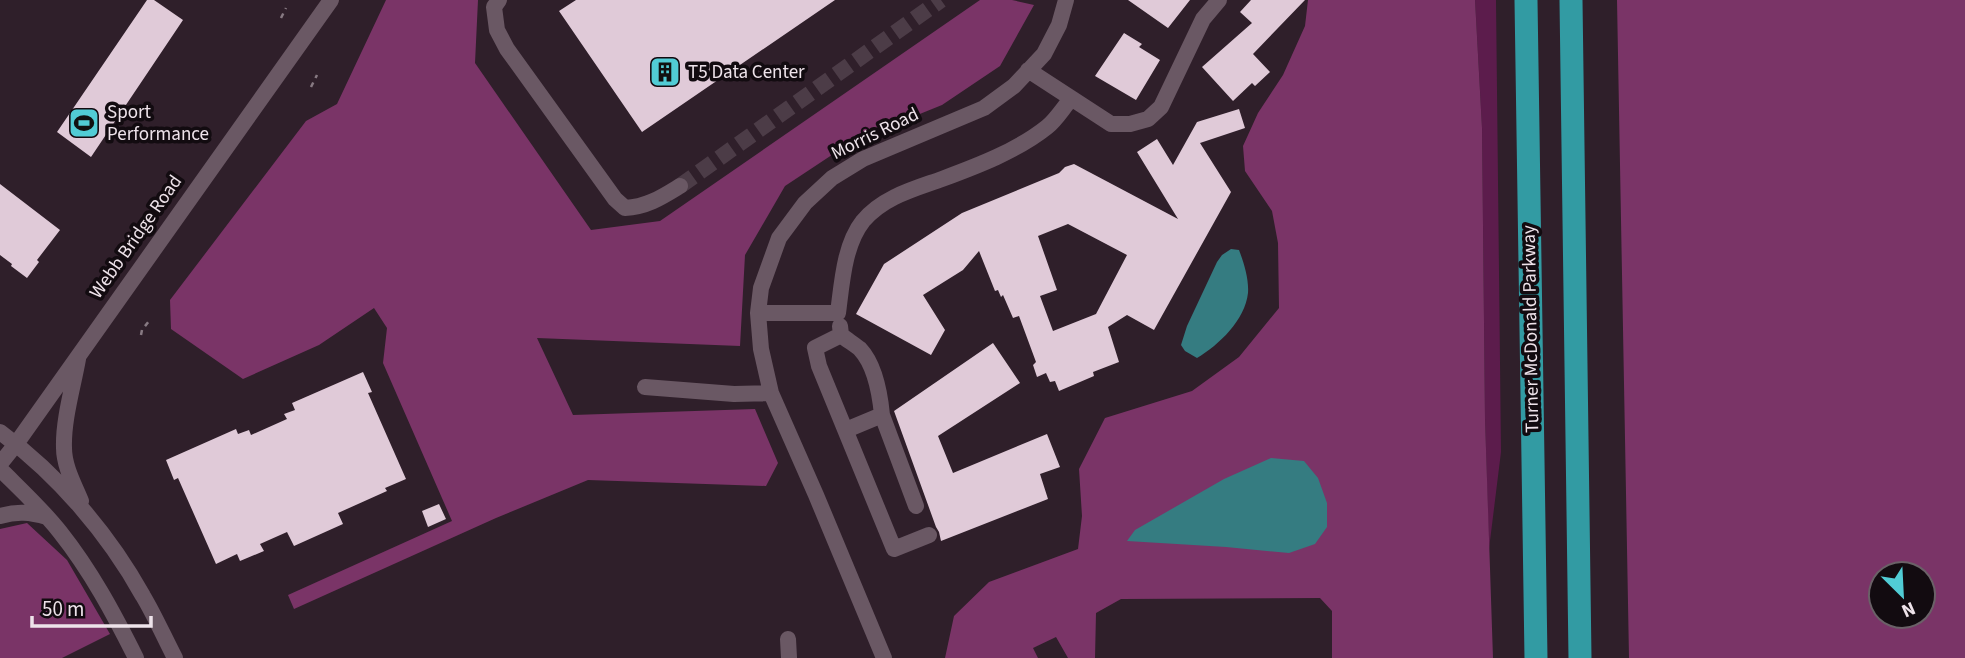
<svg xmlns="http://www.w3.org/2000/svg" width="1965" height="658" font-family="'Source Sans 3',sans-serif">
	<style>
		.green { fill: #5c1c4c }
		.forest { fill: #7a3467; fill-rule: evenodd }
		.water { fill: #357c81 }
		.building { fill: #e0cad8; fill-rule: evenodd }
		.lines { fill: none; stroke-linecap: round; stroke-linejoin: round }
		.minor-tunnel { stroke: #4c3c47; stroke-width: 16; stroke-dasharray: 16 8; stroke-linecap: butt }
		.path { stroke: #877982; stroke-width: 2.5; stroke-dasharray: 5 5; stroke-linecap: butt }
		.minor { stroke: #6a5864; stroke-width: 16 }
		.highway { stroke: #329ba3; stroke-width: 23 }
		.labels { text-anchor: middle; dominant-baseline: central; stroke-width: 7; stroke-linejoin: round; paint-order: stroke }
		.poi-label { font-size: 19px; fill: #eee3ea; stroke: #120b10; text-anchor: start }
		.street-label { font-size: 19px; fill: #eee3ea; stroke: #120b10 }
	</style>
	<rect width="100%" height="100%" fill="#2f1f2a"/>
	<!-- green -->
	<path class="green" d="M 1475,0 L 1496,0 L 1501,452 L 1489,549 L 1485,419 L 1482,128 Z"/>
	<!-- forest -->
	<path class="forest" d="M 386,0 L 478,0 L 475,63 L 591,230 L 660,221 L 980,0 L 1012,0 L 1034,5 L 1000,66 L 942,105 L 853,141 L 785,186 L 745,255 L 740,346 L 537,338 L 573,415 L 755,409 L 778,463 L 766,486 L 588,480 L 496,518 L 294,609 L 288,595 L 452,521 L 383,363 L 387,328 L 374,308 L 319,345 L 243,379 L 171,329 L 170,300 L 306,121 L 337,104 Z
		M 1308,0 L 1475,0 L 1482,128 L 1485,419 L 1493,658 L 1332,658 L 1332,611 L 1320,598 L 1121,599 L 1096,613 L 1095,658 L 1068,658 L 1056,637 L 1033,648 L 1038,658 L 945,658 L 954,616 L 989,582 L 1078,549 L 1082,516 L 1079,469 L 1105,418 L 1192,391 L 1239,357 L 1279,308 L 1278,243 L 1272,211 L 1245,171 L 1243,146 L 1258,113 L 1283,75 L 1305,26 Z
		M 1617,0 L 1965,0 L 1965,658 L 1629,658 ZM 1881,574 L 1923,574 L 1923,616 L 1881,616 Z
		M 27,523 L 67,560 L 110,634 L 62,658 L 0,658 L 0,529 Z"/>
	<!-- water -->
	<path class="water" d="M 1231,249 L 1239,250 C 1244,263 1249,279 1248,293 C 1245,320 1219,345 1197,358 L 1185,351 L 1181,345 L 1187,326 L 1217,262 L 1222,255 Z
		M 1271,458 L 1304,461 L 1318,478 L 1327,503 L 1327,527 L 1315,544 L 1289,553 L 1226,547 L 1127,541 L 1135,530 L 1224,479 Z"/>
	<!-- building -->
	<path class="building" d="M 147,0 L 154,0 L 183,20 L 91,157 L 57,132 Z
		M 576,0 L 835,0 L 642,132 L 559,11 Z
		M 1128,0 L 1190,0 L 1168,28 Z
		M 1251,0 L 1305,0 L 1253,54 L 1270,72 L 1255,86 L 1252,83 L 1233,101 L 1202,67 L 1252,23 L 1240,12 Z
		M 1124,33 L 1142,44 L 1139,47 L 1160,60 L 1136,100 L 1095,76 Z
		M 1239,109 L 1245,128 L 1200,143 L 1231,192 L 1154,330 L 1127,315 L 1108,327 L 1119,362 L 1093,372 L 1094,376 L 1059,391 L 1055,381 L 1050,382 L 1046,373 L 1037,377 L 1033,365 L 1036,362 L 1019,316 L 1013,318 L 1003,295 L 1001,297 L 998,290 L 995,291 L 979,251 L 963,270 L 923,295 L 945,330 L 931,355 L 856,314 L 884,264 L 962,213 L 1059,173 L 1065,167 L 1074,164 L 1178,219 L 1137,152 L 1157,139 L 1173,165 L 1197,122 ZM 1068,224 L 1127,255 L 1096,314 L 1053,331 L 1040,296 L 1057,290 L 1038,236 Z
		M 0,184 L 60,230 L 37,260 L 39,262 L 27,278 L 11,266 L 12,264 L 0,255 Z
		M 993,343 L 1020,383 L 938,436 L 953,473 L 1047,434 L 1060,467 L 1040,474 L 1048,499 L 941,541 L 939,532 L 936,527 L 894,411 Z
		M 363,372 L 372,392 L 368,393 L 406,479 L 385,488 L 387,491 L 338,513 L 343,524 L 294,546 L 287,532 L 260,544 L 264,551 L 240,561 L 237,554 L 216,564 L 178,478 L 174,480 L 166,460 L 236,429 L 238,434 L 249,430 L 251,435 L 287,419 L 284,414 L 295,410 L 292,403 Z
		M 439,504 L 446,519 L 428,527 L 422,511 Z"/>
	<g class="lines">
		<!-- minor-tunnel -->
		<path class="minor-tunnel" d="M 680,186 L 941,0"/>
		<!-- path -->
		<path class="path" d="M 281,18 L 286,8
			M 311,87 L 317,75
			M 141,335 L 142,330 L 149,321"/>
		<!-- minor -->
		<path class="minor" d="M 499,0 L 494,7 L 497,30 L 507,49 L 615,199 L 625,208 C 647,207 662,197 680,186
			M 1028,70 L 1111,124 L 1130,124 L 1148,119 L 1161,107 L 1203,19 L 1219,0
			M 758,313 L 838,313 C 842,283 844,245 863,221 C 883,197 914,189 942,179 C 977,166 1017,151 1047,127 C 1056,120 1063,108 1071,99
			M 840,326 L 841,335 C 847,340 854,344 860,349 C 875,365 880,394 882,415
			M 841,335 L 815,348 L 819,366 L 894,549 L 929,535
			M 78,359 C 73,387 63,420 64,448 C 64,466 74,484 81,501
			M 645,387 L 734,394 L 771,393
			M 846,430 L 882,415 L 916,506
			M 0,432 C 58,475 108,533 143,596 C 155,616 164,637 175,658
			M 0,464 L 16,444 L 331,0
			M 0,469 C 21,490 42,509 60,532 C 91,571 114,614 136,658
			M 0,516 C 17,511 30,512 47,517
			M 788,639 L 789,658
			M 884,658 L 816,495 L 771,393 L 761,349 L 758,313 L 761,288 L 779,238 L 805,203 L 832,178 L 863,159 L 984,108 L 1014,86 L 1044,54 L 1059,25 L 1066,0"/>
		<!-- highway -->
		<path class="highway" d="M 1526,0 L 1536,658
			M 1571,0 L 1580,658"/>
	</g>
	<!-- icons -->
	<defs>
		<g id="building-square" transform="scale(1.575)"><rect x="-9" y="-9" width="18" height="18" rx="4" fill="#51ccd5" stroke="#120b10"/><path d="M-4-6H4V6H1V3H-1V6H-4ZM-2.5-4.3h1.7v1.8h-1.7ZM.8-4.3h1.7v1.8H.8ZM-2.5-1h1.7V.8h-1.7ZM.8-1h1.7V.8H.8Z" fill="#111"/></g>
		<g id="stadium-square" transform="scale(1.575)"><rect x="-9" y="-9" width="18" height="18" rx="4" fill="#51ccd5" stroke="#120b10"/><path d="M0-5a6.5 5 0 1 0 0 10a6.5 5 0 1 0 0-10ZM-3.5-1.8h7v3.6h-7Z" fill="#111"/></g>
	</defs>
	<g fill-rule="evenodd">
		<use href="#building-square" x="665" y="72"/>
		<use href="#stadium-square" x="84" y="123"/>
	</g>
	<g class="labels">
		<!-- poi labels -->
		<g class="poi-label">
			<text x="688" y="72">T5 Data Center</text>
			<text x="107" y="112">Sport<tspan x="107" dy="22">Performance</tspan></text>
		</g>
		<!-- street labels -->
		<g class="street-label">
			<text transform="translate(875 134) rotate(-26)">Morris Road</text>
			<text transform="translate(136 237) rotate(-55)">Webb Bridge Road</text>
			<text transform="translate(1531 329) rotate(-91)">Turner McDonald Parkway</text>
		</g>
	</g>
	<!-- north arrow -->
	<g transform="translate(1902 595) rotate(156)"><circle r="33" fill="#120b10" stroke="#6a6167" stroke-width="2"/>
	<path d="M0-5L12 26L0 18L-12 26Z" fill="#51ccd5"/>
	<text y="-10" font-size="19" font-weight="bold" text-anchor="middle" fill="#eee3ea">N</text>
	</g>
	<!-- scale -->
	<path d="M32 616v10h119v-10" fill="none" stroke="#eee3ea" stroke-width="3.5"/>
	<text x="42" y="616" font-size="21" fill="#eee3ea" stroke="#120b10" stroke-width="5" paint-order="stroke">50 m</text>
</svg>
